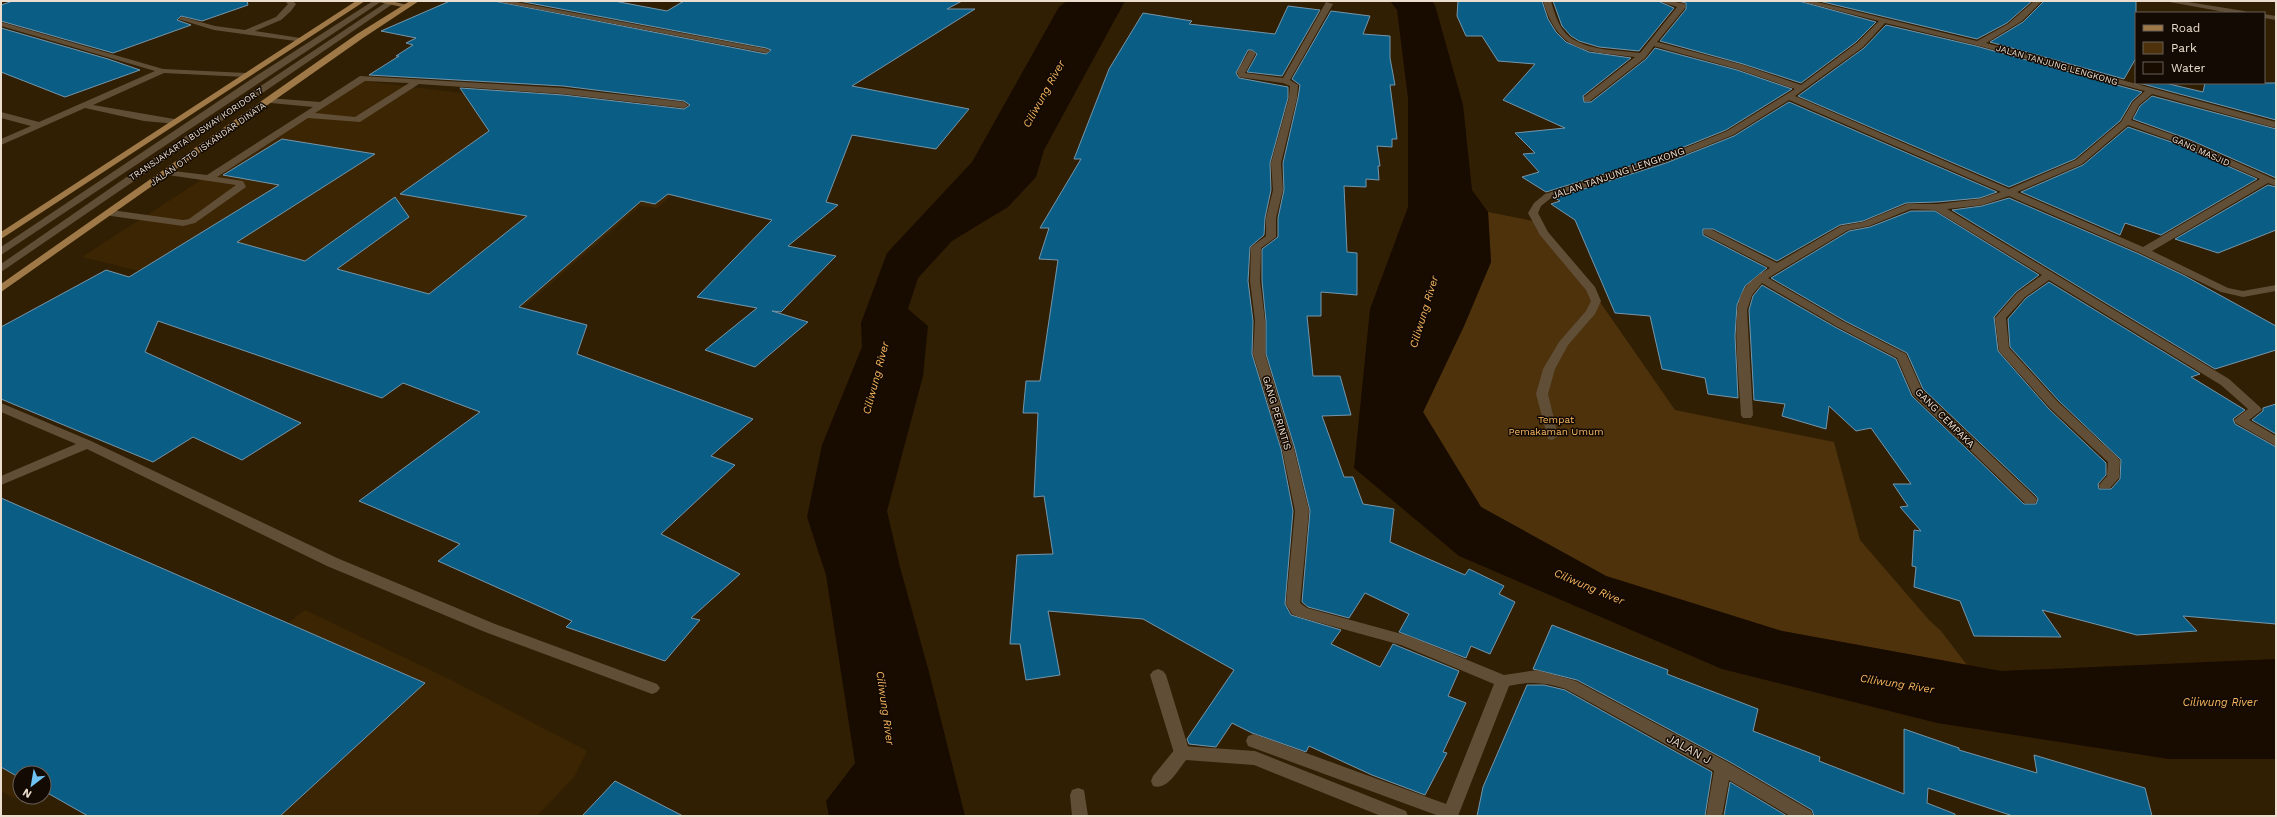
<svg xmlns="http://www.w3.org/2000/svg" width="2277" height="817" font-family="'Work Sans',sans-serif">
	<style>
		.built { fill: #3c2502 }
		.green { fill: #4d320c }
		.water { fill: #180b00 }
		.building { fill: #0a5d85; stroke: #7496ab }
		.lines { fill: none; stroke-linecap: round; stroke-linejoin: round }
		.lane { fill: #614e37; fill-rule: evenodd }
		.street { fill: #614e37; fill-rule: evenodd }
		.secondary { fill: #846641; fill-rule: evenodd }
		.primary { fill: #9f7947; fill-rule: evenodd }
		.labels { text-anchor: middle; dominant-baseline: central; stroke-width: 3; stroke-linejoin: round; paint-order: stroke }
		.far-street-label { font-size: 9px; fill: #ebdecf; stroke: #130a03 }
		.street-label { font-size: 10px; fill: #ebdecf; stroke: #130a03 }
		.park-label { font-size: 10px; fill: #faba65; stroke: #130a03 }
		.water-label { font-size: 11px; font-style: italic; fill: #f6b661; stroke: #130a03 }
		.near-street-label { font-size: 12px; fill: #ebdecf; stroke: #130a03 }
	</style>
	<rect width="100%" height="100%" fill="#311f04"/>
	<!-- built -->
	<path class="built" d="M 356,80 L 616,112 L 745,133 L 657,208 L 640,206 L 525,306 L 509,304 L 453,347 L 82,257 Z
		M 1,497 L 278,631 L 305,610 L 451,680 L 587,751 L 574,777 L 537,816 L 151,816 L 44,773 L 20,773 L 20,794 L 14,798 L 1,791 Z"/>
	<!-- green -->
	<path class="green" d="M 1488,212 L 1538,222 L 1591,289 L 1675,410 L 1834,442 L 1860,540 L 1929,620 L 1941,631 L 1967,665 L 1782,631 L 1606,576 L 1481,507 L 1423,412 L 1464,326 L 1491,262 Z"/>
	<!-- water -->
	<path class="water" d="M 1067,1 L 1125,1 L 1044,150 L 1036,177 L 1008,207 L 952,241 L 918,278 L 908,309 L 928,326 L 923,376 L 887,511 L 900,567 L 929,672 L 965,816 L 829,816 L 826,801 L 855,763 L 826,575 L 807,517 L 822,445 L 862,347 L 861,323 L 887,253 L 972,162 L 1059,7 Z
		M 1390,1 L 1432,1 L 1435,5 L 1463,105 L 1472,190 L 1488,212 L 1491,262 L 1464,326 L 1423,412 L 1481,507 L 1606,576 L 1782,631 L 2001,671 L 2276,659 L 2276,759 L 2169,759 L 1937,723 L 1722,669 L 1459,556 L 1354,468 L 1370,309 L 1408,207 L 1408,98 L 1397,10 Z"/>
	<!-- building -->
	<path class="building" d="M 13,1 L 247,1 L 248,5 L 202,21 L 181,16 L 177,20 L 191,25 L 113,53 L 1,21 L 1,5 Z
		M 450,1 L 494,1 L 766,54 L 771,50 L 766,48 L 519,1 L 614,1 L 667,11 L 684,1 L 962,1 L 947,9 L 975,9 L 852,86 L 969,109 L 936,149 L 852,135 L 826,202 L 838,205 L 788,246 L 836,256 L 781,312 L 772,311 L 808,322 L 755,367 L 705,350 L 757,308 L 697,297 L 772,220 L 668,194 L 655,204 L 641,201 L 519,307 L 587,325 L 577,354 L 753,419 L 711,456 L 735,465 L 661,534 L 740,574 L 691,618 L 700,620 L 665,661 L 566,627 L 572,621 L 438,561 L 460,544 L 359,501 L 480,412 L 403,383 L 382,398 L 158,321 L 145,352 L 301,423 L 242,460 L 193,437 L 153,462 L 1,399 L 1,327 L 106,270 L 129,277 L 279,185 L 223,175 L 282,139 L 375,154 L 237,242 L 305,261 L 395,197 L 409,217 L 337,269 L 429,294 L 527,216 L 400,194 L 489,131 L 460,88 L 563,95 L 684,109 L 690,105 L 684,101 L 563,86 L 369,75 L 399,56 L 396,56 L 413,45 L 406,43 L 416,38 L 381,31 Z
		M 1458,1 L 1542,1 L 1548,19 L 1556,32 L 1566,42 L 1589,52 L 1631,58 L 1583,96 L 1584,102 L 1591,102 L 1646,59 L 1655,48 L 1737,70 L 1792,89 L 1726,130 L 1659,157 L 1546,192 L 1522,177 L 1539,172 L 1523,154 L 1535,153 L 1515,133 L 1565,128 L 1503,100 L 1535,64 L 1498,61 L 1482,36 L 1466,36 L 1457,16 Z
		M 1553,1 L 1658,1 L 1674,8 L 1639,51 L 1599,47 L 1579,41 L 1571,36 L 1562,26 Z
		M 1678,1 L 1799,1 L 1876,22 L 1856,42 L 1801,83 L 1743,64 L 1660,41 L 1686,9 L 1686,3 Z
		M 1819,1 L 2032,1 L 2007,23 L 1977,39 Z
		M 2044,1 L 2136,1 L 2136,58 L 2124,79 L 1990,42 L 2023,22 Z
		M 1288,6 L 1320,10 L 1282,76 L 1247,72 L 1257,54 L 1252,50 L 1248,50 L 1236,73 L 1239,78 L 1288,87 L 1288,98 L 1270,163 L 1271,190 L 1265,218 L 1264,235 L 1250,247 L 1248,281 L 1253,321 L 1252,354 L 1281,449 L 1293,511 L 1285,604 L 1291,615 L 1341,630 L 1331,644 L 1380,667 L 1393,644 L 1459,671 L 1448,696 L 1466,703 L 1443,752 L 1447,753 L 1425,795 L 1372,775 L 1309,746 L 1306,752 L 1252,733 L 1232,723 L 1216,747 L 1189,744 L 1187,739 L 1234,670 L 1143,619 L 1048,611 L 1060,675 L 1026,680 L 1020,644 L 1010,644 L 1017,555 L 1053,554 L 1044,496 L 1034,497 L 1038,413 L 1023,413 L 1026,381 L 1040,381 L 1058,260 L 1039,259 L 1049,228 L 1040,228 L 1081,159 L 1074,159 L 1109,69 L 1143,13 L 1192,21 L 1189,24 L 1275,34 Z
		M 1331,11 L 1370,16 L 1363,34 L 1390,36 L 1390,58 L 1395,85 L 1390,85 L 1397,139 L 1392,139 L 1392,147 L 1377,146 L 1380,166 L 1378,166 L 1379,180 L 1366,179 L 1366,187 L 1344,186 L 1347,252 L 1357,253 L 1357,295 L 1321,292 L 1321,316 L 1307,316 L 1313,376 L 1340,376 L 1351,415 L 1322,416 L 1344,477 L 1353,477 L 1363,504 L 1394,509 L 1390,542 L 1465,575 L 1469,569 L 1504,586 L 1499,594 L 1515,602 L 1490,654 L 1471,646 L 1466,658 L 1399,632 L 1409,614 L 1365,593 L 1349,618 L 1308,607 L 1302,602 L 1310,511 L 1295,449 L 1266,354 L 1266,321 L 1262,281 L 1262,249 L 1278,237 L 1278,218 L 1284,190 L 1283,163 L 1298,98 L 1300,85 L 1292,79 Z
		M 1886,25 L 1976,46 L 2142,92 L 2132,101 L 2120,121 L 2075,159 L 2009,187 L 1798,96 L 1864,48 Z
		M 1,28 L 108,59 L 140,70 L 65,97 L 1,72 Z
		M 2139,83 L 2165,83 L 2203,92 L 2205,83 L 2276,83 L 2276,120 Z
		M 2152,96 L 2276,129 L 2276,178 L 2188,139 L 2133,119 L 2140,106 Z
		M 1789,102 L 1997,192 L 1980,198 L 1937,202 L 1906,203 L 1863,221 L 1840,225 L 1777,261 L 1713,229 L 1703,229 L 1703,235 L 1767,268 L 1745,286 L 1737,305 L 1735,336 L 1738,398 L 1708,394 L 1705,378 L 1662,369 L 1650,316 L 1615,313 L 1575,220 L 1551,204 L 1560,201 L 1555,198 L 1666,163 L 1734,136 Z
		M 2128,127 L 2180,145 L 2257,179 L 2161,235 L 2125,223 L 2120,235 L 2021,192 L 2083,165 Z
		M 2268,185 L 2276,187 L 2276,230 L 2218,253 L 2175,239 Z
		M 2009,198 L 2139,254 L 2185,276 L 2276,326 L 2276,350 L 2215,369 L 1952,210 L 1982,206 Z
		M 1911,211 L 1935,211 L 2039,275 L 2016,292 L 1994,317 L 1998,351 L 2049,409 L 2106,463 L 2106,475 L 2098,484 L 2099,489 L 2111,489 L 2120,479 L 2121,460 L 2059,401 L 2010,347 L 2008,319 L 2026,298 L 2049,282 L 2200,374 L 2191,377 L 2245,410 L 2233,419 L 2235,424 L 2276,447 L 2276,624 L 2183,616 L 2197,631 L 2137,635 L 2042,610 L 2061,637 L 1974,636 L 1960,601 L 1914,587 L 1916,567 L 1912,566 L 1914,530 L 1921,531 L 1900,507 L 1908,506 L 1893,484 L 1911,484 L 1871,428 L 1856,431 L 1829,406 L 1826,429 L 1782,416 L 1785,404 L 1754,400 L 1749,310 L 1753,296 L 1762,285 L 1835,327 L 1896,359 L 1912,396 L 2024,504 L 2036,504 L 2038,499 L 2036,496 L 1923,389 L 1907,353 L 1845,321 L 1771,278 L 1849,231 L 1870,227 Z
		M 2276,404 L 2276,434 L 2252,420 L 2263,411 L 2263,408 Z
		M 1,498 L 425,683 L 280,816 L 88,816 L 44,791 L 44,773 L 20,773 L 20,778 L 1,767 Z
		M 1552,625 L 1668,670 L 1667,674 L 1758,709 L 1753,731 L 1820,757 L 1819,761 L 1904,794 L 1904,729 L 1959,748 L 1959,750 L 2037,773 L 2034,755 L 2145,788 L 2152,816 L 2013,816 L 1928,788 L 1927,803 L 1955,814 L 1955,816 L 1814,816 L 1812,810 L 1730,762 L 1577,680 L 1533,669 Z
		M 1527,685 L 1544,685 L 1565,690 L 1712,772 L 1705,816 L 1477,816 L 1483,787 Z
		M 615,781 L 683,816 L 582,816 Z
		M 1730,782 L 1787,816 L 1724,816 Z"/>
	<g class="lines">
		<!-- lane -->
		<path class="lane" d="M 285,1 L 293,1 L 296,4 L 291,11 L 281,20 L 255,31 L 300,38 L 303,38 L 303,42 L 214,30 L 178,19 L 182,17 L 215,26 L 245,30 L 276,17 L 288,4 Z
			M 373,1 L 382,1 L 1,255 L 1,247 L 256,76 Z
			M 388,1 L 397,1 L 1,272 L 1,264 L 180,140 Z
			M 1,22 L 163,69 L 246,73 L 250,75 L 246,77 L 164,73 L 93,105 L 174,119 L 177,120 L 177,124 L 144,121 L 85,108 L 1,145 L 1,139 L 31,126 L 1,118 L 1,112 L 39,122 L 155,71 L 1,26 Z
			M 360,76 L 563,88 L 684,102 L 688,105 L 684,108 L 563,94 L 419,84 L 360,122 L 308,118 L 217,177 L 243,181 L 246,187 L 195,223 L 183,226 L 111,216 L 106,213 L 111,210 L 183,220 L 189,219 L 236,185 L 168,175 L 165,174 L 165,170 L 207,175 L 313,107 L 271,103 L 268,102 L 268,98 L 320,102 ZM 365,81 L 409,83 L 355,117 L 315,113 Z
			M 1,403 L 91,441 L 337,558 L 495,624 L 657,684 L 660,688 L 657,692 L 652,694 L 485,632 L 327,566 L 87,449 L 1,485 L 1,476 L 76,444 L 1,412 Z
			M 1158,669 L 1163,671 L 1166,675 L 1190,753 L 1188,758 L 1182,760 L 1176,758 L 1174,753 L 1150,675 L 1153,671 Z"/>
		<!-- street -->
		<path class="street" d="M 495,1 L 511,1 L 766,49 L 770,51 L 766,53 Z
			M 1543,1 L 1551,1 C 1554,11 1557,22 1563,30 C 1578,51 1617,50 1640,53 L 1677,7 L 1659,1 L 1671,1 L 1685,4 L 1685,8 L 1657,42 L 1743,65 L 1801,85 L 1857,43 L 1879,21 L 1800,1 L 1813,1 L 1977,41 L 2008,24 L 2034,1 L 2042,1 L 2022,21 L 1986,43 L 2276,122 L 2276,128 L 2152,94 L 2139,105 L 2131,120 L 2187,140 L 2276,180 L 2276,186 L 2268,183 L 2152,251 L 2228,288 L 2243,291 L 2276,285 L 2276,291 L 2243,297 L 2221,292 L 2140,253 L 2009,196 L 1982,205 L 1947,209 L 2229,379 L 2260,407 L 2262,410 L 2249,420 L 2276,436 L 2276,446 L 2236,423 L 2234,420 L 2248,409 L 2221,385 L 2049,280 L 2025,297 L 2006,318 L 2009,348 L 2058,402 L 2118,458 L 2120,461 L 2119,478 L 2110,488 L 2100,488 L 2099,485 L 2107,476 L 2108,462 L 2050,408 L 1999,351 L 1995,318 L 2017,293 L 2042,275 L 1935,210 L 1911,209 L 1869,226 L 1848,230 L 1768,278 L 1844,322 L 1906,354 L 1922,390 L 2035,497 L 2037,500 L 2035,503 L 2025,503 L 1913,395 L 1897,358 L 1836,326 L 1762,283 L 1752,295 L 1747,310 L 1753,415 L 1751,418 L 1743,418 L 1741,415 C 1740,386 1731,319 1741,295 C 1746,283 1759,274 1770,268 L 1704,234 L 1704,230 L 1712,230 L 1777,263 L 1841,226 L 1863,222 L 1907,204 L 1937,204 L 1980,199 L 2001,192 L 1789,100 L 1733,135 L 1666,162 L 1551,198 L 1541,206 L 1538,213 L 1548,232 L 1595,287 L 1601,301 L 1595,314 L 1568,345 L 1555,369 L 1548,394 L 1558,436 L 1552,440 L 1548,439 L 1536,394 L 1543,369 L 1559,342 L 1586,311 L 1591,301 L 1586,290 L 1540,235 L 1528,213 L 1534,203 L 1545,194 L 1660,158 L 1727,131 L 1795,89 L 1737,69 L 1654,46 L 1645,58 L 1590,101 L 1584,101 L 1584,97 L 1635,57 C 1587,51 1559,54 1543,1 ZM 1885,23 L 1976,45 L 2145,91 L 2133,102 L 2121,122 L 2076,160 L 2009,189 L 1795,96 L 1863,47 ZM 2128,125 L 2181,144 L 2260,179 L 2143,247 L 2017,192 L 2082,164 Z
			M 2164,1 L 2182,1 L 2244,11 L 2248,13 L 2230,13 Z
			M 1326,2 L 1333,4 L 1290,80 L 1298,85 L 1297,98 L 1281,163 L 1283,190 L 1276,218 L 1276,237 L 1261,248 L 1260,281 L 1265,321 L 1265,354 L 1294,449 L 1309,511 L 1300,603 L 1307,608 L 1409,636 L 1504,675 L 1537,670 L 1576,681 L 1729,763 L 1811,811 L 1813,816 L 1790,816 L 1729,780 L 1722,816 L 1706,816 L 1714,771 L 1566,689 C 1546,682 1529,681 1509,686 L 1458,816 L 1439,816 L 1248,746 L 1246,741 L 1248,736 L 1254,734 L 1446,804 L 1494,684 L 1401,645 L 1299,617 L 1292,614 L 1286,604 L 1295,511 L 1282,449 L 1253,354 L 1255,321 L 1250,281 L 1251,247 L 1266,236 L 1266,218 L 1273,190 L 1271,163 L 1289,98 L 1290,86 L 1283,83 L 1239,77 L 1237,72 L 1249,51 L 1252,51 L 1256,53 L 1245,73 L 1283,78 Z
			M 2264,14 L 2276,16 L 2276,20 L 2264,18 Z
			M 1182,746 L 1255,751 L 1406,811 L 1408,816 L 1381,816 L 1254,765 L 1186,760 C 1178,770 1167,791 1153,786 L 1151,781 L 1153,776 L 1176,748 Z
			M 1078,788 L 1084,790 L 1088,816 L 1072,816 L 1070,795 L 1072,790 Z"/>
		<!-- secondary -->
		<path class="secondary" d="M 374,1 L 391,1 L 411,6 L 407,8 Z"/>
		<!-- primary -->
		<path class="primary" d="M 356,1 L 365,1 L 1,239 L 1,232 Z
			M 410,1 L 419,1 L 363,38 L 1,292 L 1,284 L 357,34 Z"/>
	</g>
	<g class="labels">
		<!-- far-street labels -->
		<g class="far-street-label">
			<text transform="translate(2057 65) rotate(16)">JALAN TANJUNG LENGKONG</text>
			<text transform="translate(196 134) rotate(-34)">TRANSJAKARTA BUSWAY KORIDOR 7</text>
			<text transform="translate(208 144) rotate(-35)">JALAN OTTO ISKANDAR DINATA</text>
			<text transform="translate(2201 151) rotate(24)">GANG MASJID</text>
		</g>
		<!-- street labels -->
		<g class="street-label">
			<text transform="translate(1618 173) rotate(-19)">JALAN TANJUNG LENGKONG</text>
			<text transform="translate(1277 413) rotate(73)">GANG PERINTIS</text>
			<text transform="translate(1945 418) rotate(45)">GANG CEMPAKA</text>
		</g>
		<!-- park labels -->
		<g class="park-label">
			<text x="1556" y="419">Tempat<tspan x="1556" dy="12">Pemakaman Umum</tspan></text>
		</g>
		<!-- water labels -->
		<g class="water-label">
			<text transform="translate(1044 94) rotate(-61)">Ciliwung River</text>
			<text transform="translate(1424 312) rotate(-73)">Ciliwung River</text>
			<text transform="translate(876 378) rotate(-75)">Ciliwung River</text>
			<text transform="translate(1589 587) rotate(23)">Ciliwung River</text>
			<text transform="translate(1897 684) rotate(9)">Ciliwung River</text>
			<text x="2220" y="702">Ciliwung River</text>
			<text transform="translate(885 708) rotate(82)">Ciliwung River</text>
		</g>
		<!-- near-street labels -->
		<g class="near-street-label">
			<text transform="translate(1689 749) rotate(29)">JALAN J</text>
		</g>
	</g>
	<!-- border -->
	<rect width="2277" height="817" fill="none" stroke="#ebdecf" stroke-width="4"/>
	<!-- legend -->
	<rect x="2135" y="12" width="130" height="72" fill="#130a03" stroke="#695f55"/>
	<rect x="2143" y="25" width="20" height="6" fill="#9f7947" stroke="#695f55"/>
	<text x="2171" y="32" font-size="12" fill="#ebdecf">Road</text>
	<rect x="2143" y="42" width="20" height="12" fill="#4d320c" stroke="#695f55"/>
	<text x="2171" y="52" font-size="12" fill="#ebdecf">Park</text>
	<rect x="2143" y="62" width="20" height="12" fill="#180b00" stroke="#695f55"/>
	<text x="2171" y="72" font-size="12" fill="#ebdecf">Water</text>
	<!-- north arrow -->
	<g transform="translate(32 785) rotate(211)"><circle r="19" fill="#130a03" stroke="#695f55"/>
	<path d="M0-3L7 15L0 10L-7 15Z" fill="#6fc2f4"/>
	<text y="-6" font-size="11" font-weight="bold" text-anchor="middle" fill="#ebdecf">N</text>
	</g>
</svg>
